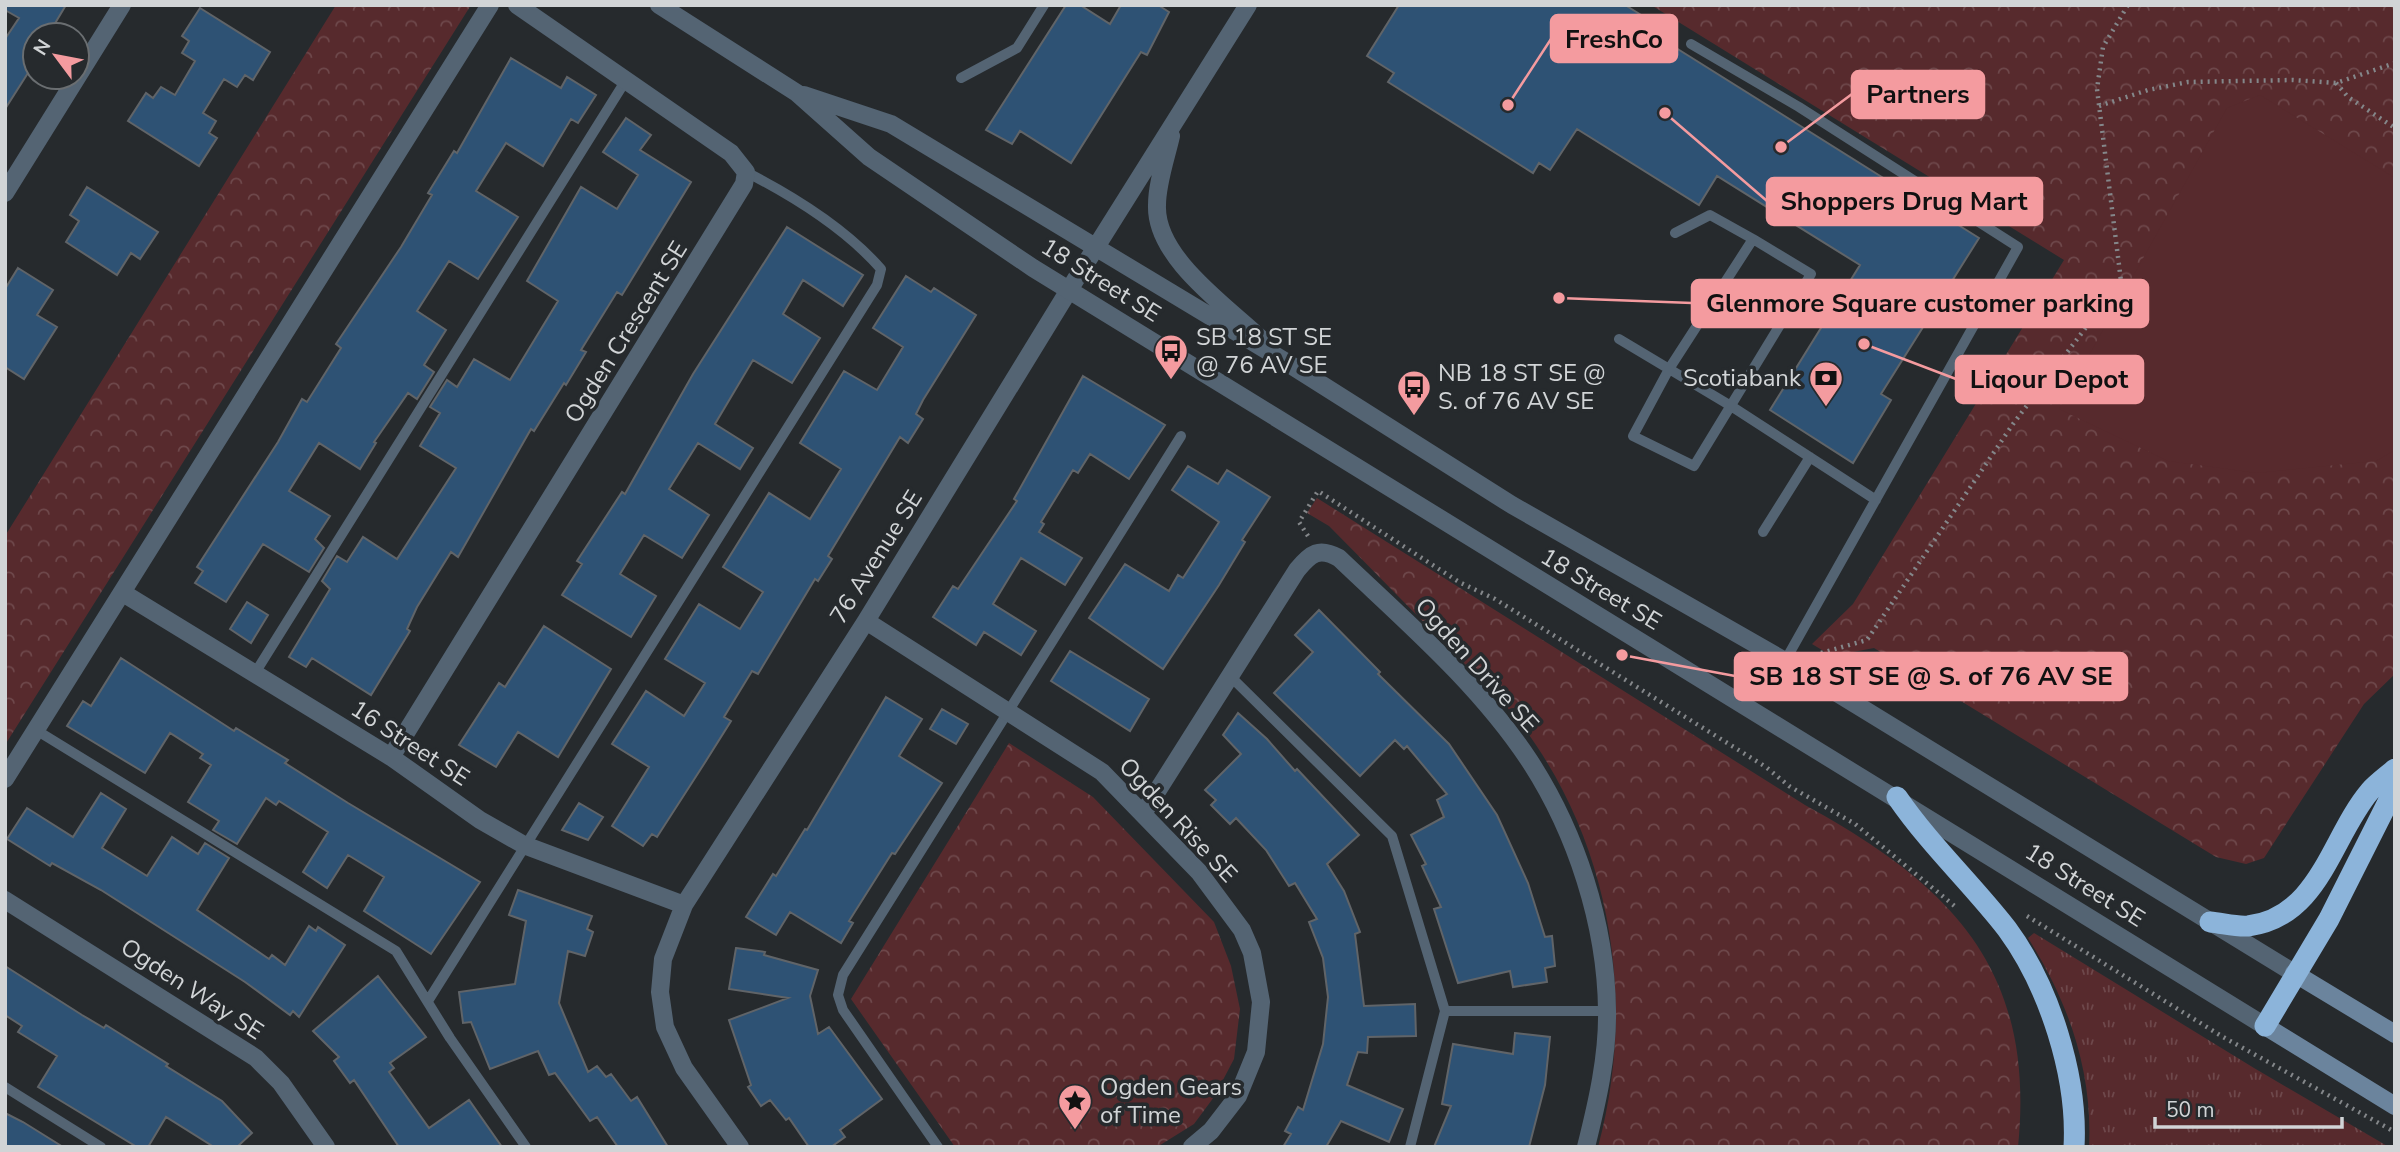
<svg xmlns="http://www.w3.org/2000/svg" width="2400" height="1152" font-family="'Nunito Sans',sans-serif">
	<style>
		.grass { fill: url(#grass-tufts) }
		.park { fill: url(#park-crowns) }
		.pitch { fill: #572a2d }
		.building { fill: #2e5274; stroke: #606468; stroke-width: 2 }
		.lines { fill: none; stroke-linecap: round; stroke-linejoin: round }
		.path { stroke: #84878a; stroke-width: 4.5; stroke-dasharray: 2 5; stroke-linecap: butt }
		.service { stroke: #546473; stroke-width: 10 }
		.minor { stroke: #546473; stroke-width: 18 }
		.tertiary { stroke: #546473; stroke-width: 18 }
		.secondary { stroke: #6b849d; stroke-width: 18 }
		.motorway { stroke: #8cb4da; stroke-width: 21 }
		.labels { text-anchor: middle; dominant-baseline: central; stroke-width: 7; stroke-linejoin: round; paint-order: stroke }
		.street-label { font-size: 24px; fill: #d1d4d6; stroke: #262a2d }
		.poi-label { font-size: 24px; fill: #d1d4d6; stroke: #262a2d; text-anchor: start }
		.leader { fill: none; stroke: #f49b9f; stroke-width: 2.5 }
		.callout-dot { fill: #f49b9f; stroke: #262a2d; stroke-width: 2.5 }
		.callout { fill: #f49b9f; stroke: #f49b9f; stroke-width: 2.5 }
		.callout-label { font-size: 26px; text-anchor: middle; font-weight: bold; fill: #111 }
	</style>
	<defs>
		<pattern id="grass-tufts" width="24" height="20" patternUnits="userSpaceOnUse" patternTransform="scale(1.75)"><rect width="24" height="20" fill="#572a2d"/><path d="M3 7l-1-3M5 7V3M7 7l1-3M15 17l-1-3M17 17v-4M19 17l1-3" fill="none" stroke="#6e484b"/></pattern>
		<pattern id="park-crowns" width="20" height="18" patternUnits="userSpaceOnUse" patternTransform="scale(1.75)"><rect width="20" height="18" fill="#572a2d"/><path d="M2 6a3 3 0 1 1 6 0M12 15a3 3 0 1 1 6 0" fill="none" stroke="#6e484b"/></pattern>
	</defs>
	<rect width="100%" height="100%" fill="#262a2d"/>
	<!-- grass -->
	<path class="grass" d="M 2034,933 L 2254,1068 L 2389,1147 L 2089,1147 C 2093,1071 2068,1001 2028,938 Z"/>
	<!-- park -->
	<path class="park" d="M 336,5 L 471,5 L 5,745 L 5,536 Z
		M 1651,5 L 2395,5 L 2395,674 L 2364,704 L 2264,858 L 2246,864 L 2216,857 L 1874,648 L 1832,656 L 1812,644 L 1853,604 L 2064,260 Z
		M 1317,498 L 1805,805 C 1951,885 2036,969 2018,1147 L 1598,1147 C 1637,1003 1612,844 1521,724 C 1504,702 1482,682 1463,662 C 1418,617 1374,571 1329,526 L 1307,513 Z
		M 1009,743 L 1093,797 L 1214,922 L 1231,966 L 1240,1009 L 1234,1059 L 1214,1097 L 1194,1124 L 1157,1147 L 955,1147 L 851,999 Z"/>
	<!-- pitch -->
	<path class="pitch" d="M 2260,95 L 2395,178 L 2395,450 L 2376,461 L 2257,473 L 2168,461 L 2059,409 L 2227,108 Z"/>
	<!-- building -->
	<path class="building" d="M 5,5 L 66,5 L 48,35 L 35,35 L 35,62 L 5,109 L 5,39 L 19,18 L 5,10 Z
		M 1066,5 L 1080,5 L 1110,24 L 1121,5 L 1158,5 L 1169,12 L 1147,55 L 1141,52 L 1071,163 L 1020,131 L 1012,144 L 986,130 Z
		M 1399,5 L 1625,5 L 1646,18 L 1641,26 L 1979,238 L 1881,394 L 1891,400 L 1853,463 L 1770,410 L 1860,265 L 1717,176 L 1699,205 L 1577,129 L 1550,170 L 1539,163 L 1533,173 L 1388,82 L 1394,73 L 1367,56 Z
		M 200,8 L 270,52 L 253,80 L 245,75 L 237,87 L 224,79 L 203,113 L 216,121 L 209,133 L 217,138 L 199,166 L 128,121 L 146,93 L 153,98 L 161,87 L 175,95 L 195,61 L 182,53 L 189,41 L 182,36 Z
		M 511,58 L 561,88 L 567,77 L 596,95 L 578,123 L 571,119 L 543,166 L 506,143 L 476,191 L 518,217 L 478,279 L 449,261 L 417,311 L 446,330 L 424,365 L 434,372 L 417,399 L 408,393 L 374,442 L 376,443 L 360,469 L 319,443 L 289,491 L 330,516 L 315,539 L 324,548 L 309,572 L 263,544 L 226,602 L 195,583 L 203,571 L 197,567 L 278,442 L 302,399 L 307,402 L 341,348 L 336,344 L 401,247 L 432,195 L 428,193 L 454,151 L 457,153 Z
		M 626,118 L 651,135 L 640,150 L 691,182 L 622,295 L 617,292 L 581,350 L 586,352 L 566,385 L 564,383 L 534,431 L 531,429 L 458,557 L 451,552 L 417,607 L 407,629 L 410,631 L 371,695 L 312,658 L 306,667 L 289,657 L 330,589 L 322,581 L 337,556 L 347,562 L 363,537 L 397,559 L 456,468 L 420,446 L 440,413 L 430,407 L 447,380 L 457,387 L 474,359 L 510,380 L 558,301 L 527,281 L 581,187 L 617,209 L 638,175 L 603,152 Z
		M 87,187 L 158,232 L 140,259 L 131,253 L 117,275 L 66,242 L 79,221 L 70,215 Z
		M 787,227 L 863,275 L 843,306 L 803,280 L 783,314 L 820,338 L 792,383 L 753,360 L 715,424 L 753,448 L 740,469 L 698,443 L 669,489 L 709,515 L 682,558 L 644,535 L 620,574 L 656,596 L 631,637 L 562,595 L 582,564 L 577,561 L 622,492 L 625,494 L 693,374 Z
		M 18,268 L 53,290 L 37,315 L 57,327 L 24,379 L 5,367 L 5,289 Z
		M 906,276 L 931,292 L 934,288 L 976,315 L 923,400 L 916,414 L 923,419 L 908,443 L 900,437 L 828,556 L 832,559 L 818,581 L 815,579 L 758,674 L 752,671 L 724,717 L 731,721 L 704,764 L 657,837 L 652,834 L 643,846 L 612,826 L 649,767 L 612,744 L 646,691 L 684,716 L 705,683 L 665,659 L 699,604 L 740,629 L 763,592 L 723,567 L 769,493 L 810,519 L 841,469 L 800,443 L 844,371 L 877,390 L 903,347 L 873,328 Z
		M 1083,376 L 1165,425 L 1129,479 L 1090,454 L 1078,473 L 1073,470 L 1041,522 L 1044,524 L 1039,532 L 1082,558 L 1065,585 L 1021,558 L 993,604 L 1036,631 L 1021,655 L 984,632 L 976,645 L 933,617 L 953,586 L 958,589 L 1017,501 L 1014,499 Z
		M 1188,466 L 1218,484 L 1227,470 L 1270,497 L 1242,540 L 1245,542 L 1219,585 L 1163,669 L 1089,618 L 1125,564 L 1169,591 L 1178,575 L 1183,578 L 1219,522 L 1172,490 Z
		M 247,602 L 268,615 L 251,643 L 230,629 Z
		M 1319,610 L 1380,672 L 1378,674 L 1449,744 L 1497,815 L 1528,883 L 1545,937 L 1552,936 L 1555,966 L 1545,968 L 1547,982 L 1513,987 L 1510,971 L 1458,983 L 1434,909 L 1441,907 L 1422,866 L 1426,864 L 1411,835 L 1444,817 L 1437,800 L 1447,794 L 1407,746 L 1404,749 L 1395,740 L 1360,776 L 1274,693 L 1313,652 L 1295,635 Z
		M 544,626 L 611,669 L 558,757 L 518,732 L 496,767 L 459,745 L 499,683 L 505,687 Z
		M 1070,651 L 1149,699 L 1130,731 L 1051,681 Z
		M 121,658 L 234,731 L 236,728 L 265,746 L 288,760 L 285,763 L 348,803 L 480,882 L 431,954 L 364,911 L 384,877 L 348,855 L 327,888 L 303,872 L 328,832 L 279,801 L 276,805 L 266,798 L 237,844 L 213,830 L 219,821 L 188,802 L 211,765 L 200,758 L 203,754 L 170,733 L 145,773 L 67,726 L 83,701 L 91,706 Z
		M 886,697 L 922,719 L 899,756 L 942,783 L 895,854 L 892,853 L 849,921 L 853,923 L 841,943 L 790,912 L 776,935 L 746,917 L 773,874 L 776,876 L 805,829 L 807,830 Z
		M 942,709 L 968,724 L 956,744 L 930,729 Z
		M 1238,713 L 1267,739 L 1295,771 L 1297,769 L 1359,835 L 1327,864 L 1344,891 L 1360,932 L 1355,934 L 1364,1006 L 1415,1004 L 1416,1036 L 1368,1037 L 1367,1053 L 1358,1052 L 1347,1085 L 1403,1109 L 1389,1142 L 1341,1121 L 1326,1147 L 1283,1147 L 1291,1134 L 1285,1131 L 1298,1107 L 1303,1110 L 1323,1044 L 1328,997 L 1323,958 L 1309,922 L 1317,919 L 1295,883 L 1289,886 L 1266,850 L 1236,818 L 1230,824 L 1211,805 L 1216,800 L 1205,790 L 1241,754 L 1223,735 Z
		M 101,793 L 126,809 L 102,848 L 147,876 L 172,837 L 198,854 L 205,843 L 229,858 L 197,910 L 269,959 L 272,955 L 285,965 L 309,926 L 316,931 L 318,927 L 345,945 L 299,1017 L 293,1011 L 290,1015 L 245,982 L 101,890 L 52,863 L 50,866 L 7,839 L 27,808 L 73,837 Z
		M 579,803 L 603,817 L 588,840 L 562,830 Z
		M 518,890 L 592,916 L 587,929 L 593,932 L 585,956 L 568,951 L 559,1003 L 588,1072 L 597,1066 L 606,1077 L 611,1074 L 631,1101 L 637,1097 L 668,1147 L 618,1147 L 597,1117 L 590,1121 L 555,1073 L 549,1075 L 538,1051 L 490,1069 L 471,1022 L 463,1023 L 459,992 L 515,984 L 526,921 L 509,915 Z
		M 736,948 L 765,952 L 764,955 L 818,970 L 810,996 L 818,1034 L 829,1027 L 882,1099 L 840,1130 L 845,1137 L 831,1147 L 809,1147 L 789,1118 L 786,1120 L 770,1100 L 761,1106 L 748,1087 L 751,1085 L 729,1020 L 788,998 L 729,989 Z
		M 5,966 L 82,1015 L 104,1028 L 106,1025 L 168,1064 L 166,1066 L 222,1101 L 252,1133 L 237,1147 L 214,1147 L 166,1117 L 148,1147 L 137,1147 L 38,1087 L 57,1056 L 18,1032 L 22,1026 L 5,1015 Z
		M 378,976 L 426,1037 L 390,1063 L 394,1068 L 389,1072 L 429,1128 L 469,1100 L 502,1147 L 399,1147 L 354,1080 L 350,1083 L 334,1061 L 339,1057 L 313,1031 Z
		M 1515,1033 L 1550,1037 L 1545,1085 L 1529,1147 L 1434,1147 L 1451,1106 L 1442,1104 L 1453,1044 L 1513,1054 Z
		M 5,1113 L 23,1122 L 63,1147 L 5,1147 Z"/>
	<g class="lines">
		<!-- path -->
		<path class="path" d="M 2336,83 L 2348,97 L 2395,128
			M 2099,106 L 2148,90 L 2188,82 L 2293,80 L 2336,83 L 2395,63
			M 1308,536 L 1299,522 L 1318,491 L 1459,582 L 1495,599 L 1766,767 L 1789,786 L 1855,824 L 1957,908
			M 1821,653 L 1867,640 L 2013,424 L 2121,281 L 2097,89 L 2103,47 L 2128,5
			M 2027,916 L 2223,1037 L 2395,1132"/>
		<!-- service -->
		<path class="service" d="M 1691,44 L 1799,107 L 2018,247 L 1785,661
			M 961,78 L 1017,48 L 1044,5
			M 1675,233 L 1710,215 L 1753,239 L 1669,369 L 1633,436 L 1694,466 L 1811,274 L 1753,239
			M 1619,339 L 1731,406 L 1876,500
			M 1763,532 L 1810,457
			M 255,673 L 626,80
			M 1231,677 L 1392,836 L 1445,1011 L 1410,1147
			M 36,730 L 396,951 L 450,1038 L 526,1147
			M 428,1001 L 877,285 L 881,269 C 846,229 793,196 746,172
			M 1445,1011 L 1607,1011
			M 5,1087 L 101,1147
			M 938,1147 L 843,1010 L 838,995 L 843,975 L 1181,436"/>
		<!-- minor -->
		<path class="minor" d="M 5,193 L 122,5
			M 123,593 L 391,757 L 480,820 L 524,845 L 684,905
			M 866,621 L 1102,772 L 1199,872 L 1242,930 L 1252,953 L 1261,1002 L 1256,1052 L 1238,1096 L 1211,1131 L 1192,1147
			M 391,757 L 744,184 L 746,172 L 731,153 L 517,5
			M 5,779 L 490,5
			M 1144,812 L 1297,570 C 1311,553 1319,547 1339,558 C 1405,621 1478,683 1529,760 C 1576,832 1606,924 1607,1010 C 1608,1056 1597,1103 1586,1147
			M 5,900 L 256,1058 L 281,1083 L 326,1147
			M 740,1147 L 684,1068 L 665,1027 L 660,992 L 663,959 L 684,905 L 866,621 L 1069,290"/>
		<!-- tertiary -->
		<path class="tertiary" d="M 659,5 L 797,93 L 869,157 L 1033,268 L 2265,1026
			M 804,95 L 891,124 L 1286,362 L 1512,505 L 1785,661 L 2294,973
			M 1171,136 C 1166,158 1157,183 1157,205 C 1155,257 1225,305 1260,338
			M 1069,290 L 1248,5"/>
		<!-- secondary -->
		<path class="secondary" d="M 2294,973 L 2395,1034
			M 2265,1026 L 2395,1106"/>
		<!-- motorway -->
		<path class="motorway" d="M 1897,797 C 1930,845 1972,884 2007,929 C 2049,986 2078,1076 2074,1147
			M 2210,922 C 2222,923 2236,927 2248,926 C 2320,917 2331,837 2370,791 C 2377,783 2387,776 2395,769
			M 2265,1026 L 2329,919 L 2395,788"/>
	</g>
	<!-- icons -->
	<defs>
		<g id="bus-pin" transform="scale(1.75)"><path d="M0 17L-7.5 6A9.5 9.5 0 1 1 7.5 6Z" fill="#f49b9f" stroke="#262a2d"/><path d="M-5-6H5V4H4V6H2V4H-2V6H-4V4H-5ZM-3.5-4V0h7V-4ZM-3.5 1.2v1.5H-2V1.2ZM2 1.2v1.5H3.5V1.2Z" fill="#111"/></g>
		<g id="bank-pin" transform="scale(1.75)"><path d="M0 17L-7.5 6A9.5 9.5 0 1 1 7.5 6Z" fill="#f49b9f" stroke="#262a2d"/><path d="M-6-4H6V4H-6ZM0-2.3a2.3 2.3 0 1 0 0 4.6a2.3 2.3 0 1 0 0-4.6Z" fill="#111"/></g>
		<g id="sight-pin" transform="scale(1.75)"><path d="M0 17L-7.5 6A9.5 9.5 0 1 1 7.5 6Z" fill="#f49b9f" stroke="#262a2d"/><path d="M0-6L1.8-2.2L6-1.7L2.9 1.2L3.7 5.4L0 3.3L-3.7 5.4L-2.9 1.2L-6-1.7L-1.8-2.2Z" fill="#111"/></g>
	</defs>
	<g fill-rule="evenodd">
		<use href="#bus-pin" x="1171" y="351"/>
		<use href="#bank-pin" x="1826" y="378"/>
		<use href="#bus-pin" x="1414" y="387"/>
		<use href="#sight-pin" x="1075" y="1101"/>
	</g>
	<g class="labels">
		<!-- street labels -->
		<g class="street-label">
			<text transform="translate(1101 280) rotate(32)">18 Street SE</text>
			<text transform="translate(626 332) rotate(-58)">Ogden Crescent SE</text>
			<text transform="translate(876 557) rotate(-58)">76 Avenue SE</text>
			<text transform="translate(1601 589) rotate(31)">18 Street SE</text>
			<text transform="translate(1477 665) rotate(48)">Ogden Drive SE</text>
			<text transform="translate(410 743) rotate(33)">16 Street SE</text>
			<text transform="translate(1178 820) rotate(47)">Ogden Rise SE</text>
			<text transform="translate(2085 885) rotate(32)">18 Street SE</text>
			<text transform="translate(192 989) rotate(33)">Ogden Way SE</text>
		</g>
		<!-- poi labels -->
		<g class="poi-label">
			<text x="1196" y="337">SB 18 ST SE<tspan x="1196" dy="28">@ 76 AV SE</tspan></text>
			<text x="1438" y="373">NB 18 ST SE @<tspan x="1438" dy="28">S. of 76 AV SE</tspan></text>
			<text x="1801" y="378" text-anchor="end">Scotiabank</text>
			<text x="1100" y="1087">Ogden Gears<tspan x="1100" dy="28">of Time</tspan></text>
		</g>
	</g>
	<!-- callouts -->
	<path class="leader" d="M1508 105L1551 39M1781 147L1852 94M1665 113L1767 201M1559 298L1692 303M1864 344L1956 379M1622 655L1735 676"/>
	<g class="callout-dot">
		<circle cx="1508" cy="105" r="7"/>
		<circle cx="1781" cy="147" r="7"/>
		<circle cx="1665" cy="113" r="7"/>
		<circle cx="1559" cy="298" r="7"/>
		<circle cx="1864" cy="344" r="7"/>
		<circle cx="1622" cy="655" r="7"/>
	</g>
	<g class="callout">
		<rect x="1551" y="15" width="126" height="47" rx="7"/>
		<rect x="1852" y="71" width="132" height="47" rx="7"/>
		<rect x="1767" y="178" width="275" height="47" rx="7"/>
		<rect x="1692" y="280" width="456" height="47" rx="7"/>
		<rect x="1956" y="356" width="187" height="47" rx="7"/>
		<rect x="1735" y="653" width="392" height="47" rx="7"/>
	</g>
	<g class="callout-label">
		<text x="1614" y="48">FreshCo</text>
		<text x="1918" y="103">Partners</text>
		<text x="1904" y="210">Shoppers Drug Mart</text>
		<text x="1920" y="312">Glenmore Square customer parking</text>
		<text x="2049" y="388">Liqour Depot</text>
		<text x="1931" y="685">SB 18 ST SE @ S. of 76 AV SE</text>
	</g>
	<!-- border -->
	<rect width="2400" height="1152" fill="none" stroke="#d1d4d6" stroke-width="14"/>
	<!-- north arrow -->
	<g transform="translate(56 56) rotate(302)"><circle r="33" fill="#262a2d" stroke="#6a6e71" stroke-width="2"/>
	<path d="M0-5L12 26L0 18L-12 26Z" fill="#f49b9f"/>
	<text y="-10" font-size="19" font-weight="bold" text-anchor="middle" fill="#d1d4d6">N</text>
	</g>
	<!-- scale -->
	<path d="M2155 1117v10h187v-10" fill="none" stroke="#d1d4d6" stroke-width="3.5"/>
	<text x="2166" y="1117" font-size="21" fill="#d1d4d6" stroke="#262a2d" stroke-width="5" paint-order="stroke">50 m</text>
</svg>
